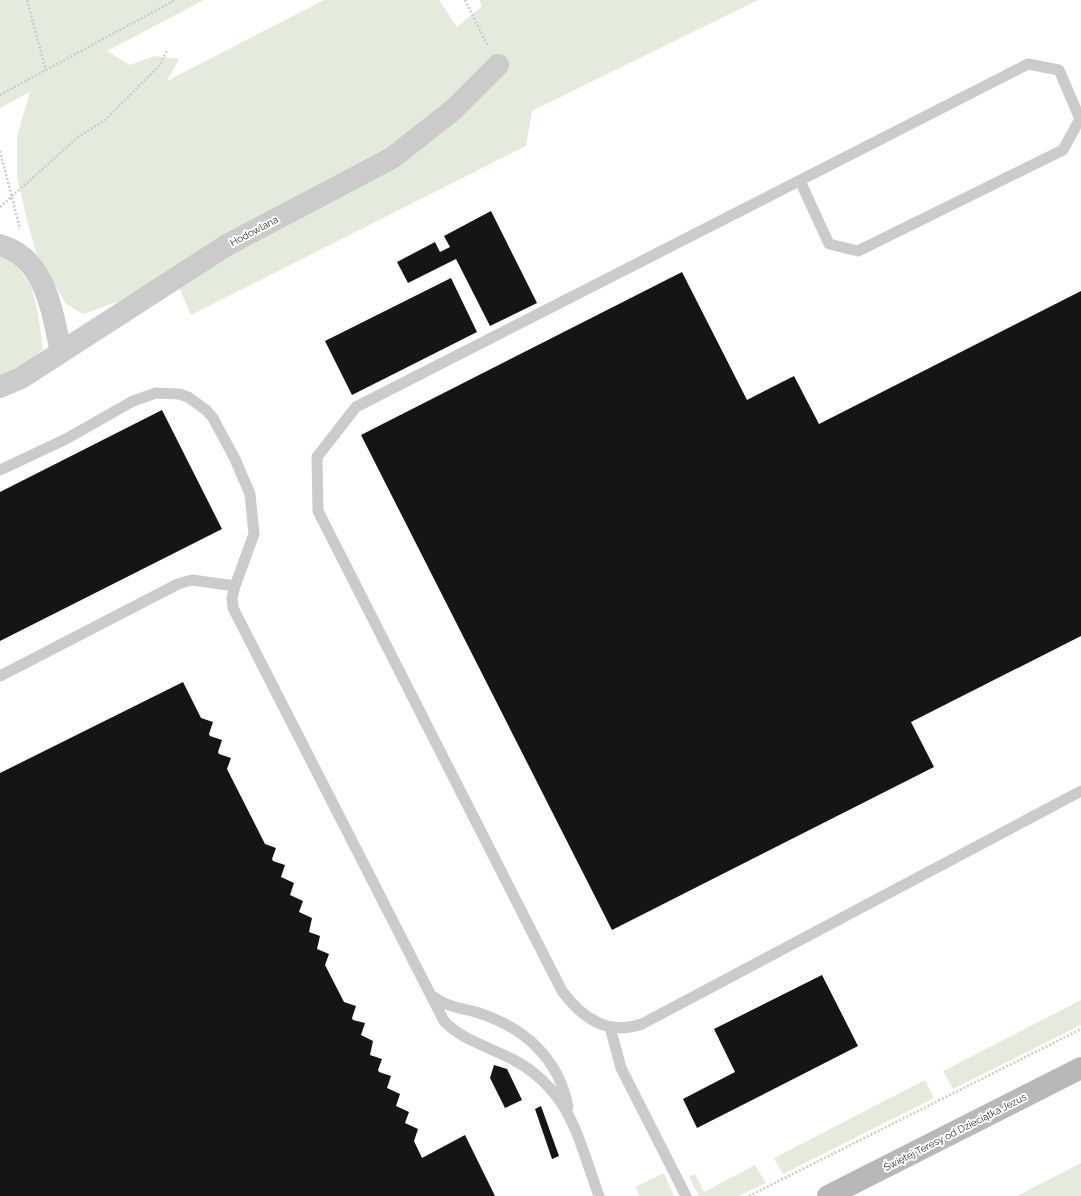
<svg xmlns="http://www.w3.org/2000/svg" width="1081" height="1196" font-family="Raleway,sans-serif">
	<style>
		.green { fill: #e5ebdc }
		.building { fill: #151515 }
		.lines { fill: none; stroke-linecap: round; stroke-linejoin: round }
		.path { stroke: #cbcbcb; stroke-width: 2.5; stroke-dasharray: 2 2; stroke-linecap: butt }
		.lane { stroke: #cbcbcb; stroke-width: 11 }
		.street { stroke: #cbcbcb; stroke-width: 22 }
		.secondary { stroke: #b8b8b8; stroke-width: 22 }
		.labels { text-anchor: middle; dominant-baseline: central; stroke-width: 4; stroke-linejoin: round; paint-order: stroke }
		.street-label { font-size: 10px; fill: #2e2e2e; stroke: #fff }
	</style>
	<rect width="100%" height="100%" fill="#fff"/>
	<!-- green -->
	<path class="green" d="M 0,0 L 204,0 L 107,51 L 130,65 L 154,56 L 179,59 L 167,81 L 324,0 L 439,0 L 457,27 L 482,6 L 479,0 L 758,0 L 532,111 L 526,146 L 191,315 L 171,269 L 126,299 L 83,314 L 66,304 L 36,253 L 27,220 L 17,177 L 17,136 L 30,92 L 0,108 Z
		M 0,256 L 12,260 L 31,285 L 38,313 L 43,349 L 28,363 L 0,380 Z
		M 1081,1000 L 1081,1025 L 953,1089 L 943,1071 Z
		M 925,1080 L 934,1098 L 783,1174 L 774,1158 Z
		M 1081,1163 L 1081,1196 L 1017,1196 Z
		M 755,1165 L 766,1183 L 739,1196 L 699,1196 L 689,1177 L 695,1174 L 704,1192 Z
		M 664,1173 L 674,1196 L 640,1196 L 635,1187 Z"/>
	<!-- building -->
	<path class="building" d="M 491,211 L 537,303 L 490,326 L 456,259 L 408,283 L 397,262 L 435,242 L 440,252 L 450,247 L 444,236 Z
		M 682,272 L 747,400 L 794,376 L 819,424 L 1081,291 L 1081,636 L 911,722 L 934,767 L 612,930 L 361,435 Z
		M 451,278 L 477,332 L 352,395 L 325,341 Z
		M 162,410 L 222,529 L 0,641 L 0,492 Z
		M 183,682 L 201,718 L 213,722 L 209,734 L 210,736 L 222,740 L 218,752 L 219,754 L 231,758 L 227,769 L 265,844 L 276,848 L 272,859 L 273,861 L 285,865 L 281,877 L 294,883 L 290,895 L 303,901 L 299,912 L 312,918 L 309,932 L 320,936 L 317,949 L 329,954 L 325,965 L 344,1002 L 356,1006 L 352,1018 L 353,1020 L 365,1023 L 361,1035 L 373,1041 L 370,1055 L 382,1059 L 378,1070 L 379,1072 L 391,1076 L 387,1088 L 400,1094 L 396,1106 L 409,1112 L 405,1123 L 418,1129 L 414,1141 L 422,1158 L 465,1135 L 495,1196 L 0,1196 L 0,773 Z
		M 822,975 L 858,1046 L 697,1128 L 683,1099 L 735,1072 L 714,1029 Z
		M 494,1065 L 507,1069 L 522,1100 L 505,1108 L 490,1078 Z
		M 541,1106 L 559,1156 L 552,1159 L 535,1109 Z"/>
	<g class="lines">
		<!-- path -->
		<path class="path" d="M 27,0 L 46,71
			M 465,0 L 488,46
			M 0,95 L 175,0
			M 0,151 L 20,229
			M 0,207 L 78,137 L 105,120 L 160,65 L 167,50
			M 749,1196 L 1081,1029"/>
		<!-- lane -->
		<path class="lane" d="M 800,181 L 829,244 L 858,251 L 1063,150 L 1080,119 L 1059,70 L 1028,64 L 356,407 L 317,457 L 318,511 L 562,991 C 582,1018 608,1036 642,1024 L 1081,791
			M 0,470 L 66,439 L 133,401 L 156,393 L 179,394 L 188,397 L 206,410 L 213,418 L 235,459 L 250,494 L 254,534 L 235,586 L 232,598 L 233,608 L 444,1021 C 462,1040 489,1047 512,1059 C 571,1090 578,1139 599,1196
			M 0,676 L 178,584 L 192,580 L 235,586
			M 431,995 C 445,1007 462,1008 479,1013 C 525,1028 559,1059 568,1107
			M 610,1027 L 621,1068 L 686,1196"/>
		<!-- street -->
		<path class="street" d="M 0,245 C 46,258 52,312 61,352
			M 0,387 L 21,378 L 227,245 L 392,158 L 453,110 L 498,65"/>
		<!-- secondary -->
		<path class="secondary" d="M 828,1196 L 1081,1068"/>
	</g>
	<g class="labels">
		<!-- street labels -->
		<g class="street-label">
			<text transform="translate(254 231) rotate(-28)">Hodowlana</text>
			<text transform="translate(955 1132) rotate(-27)">Świętej Teresy od Dzieciątka Jezus</text>
		</g>
	</g>
</svg>
